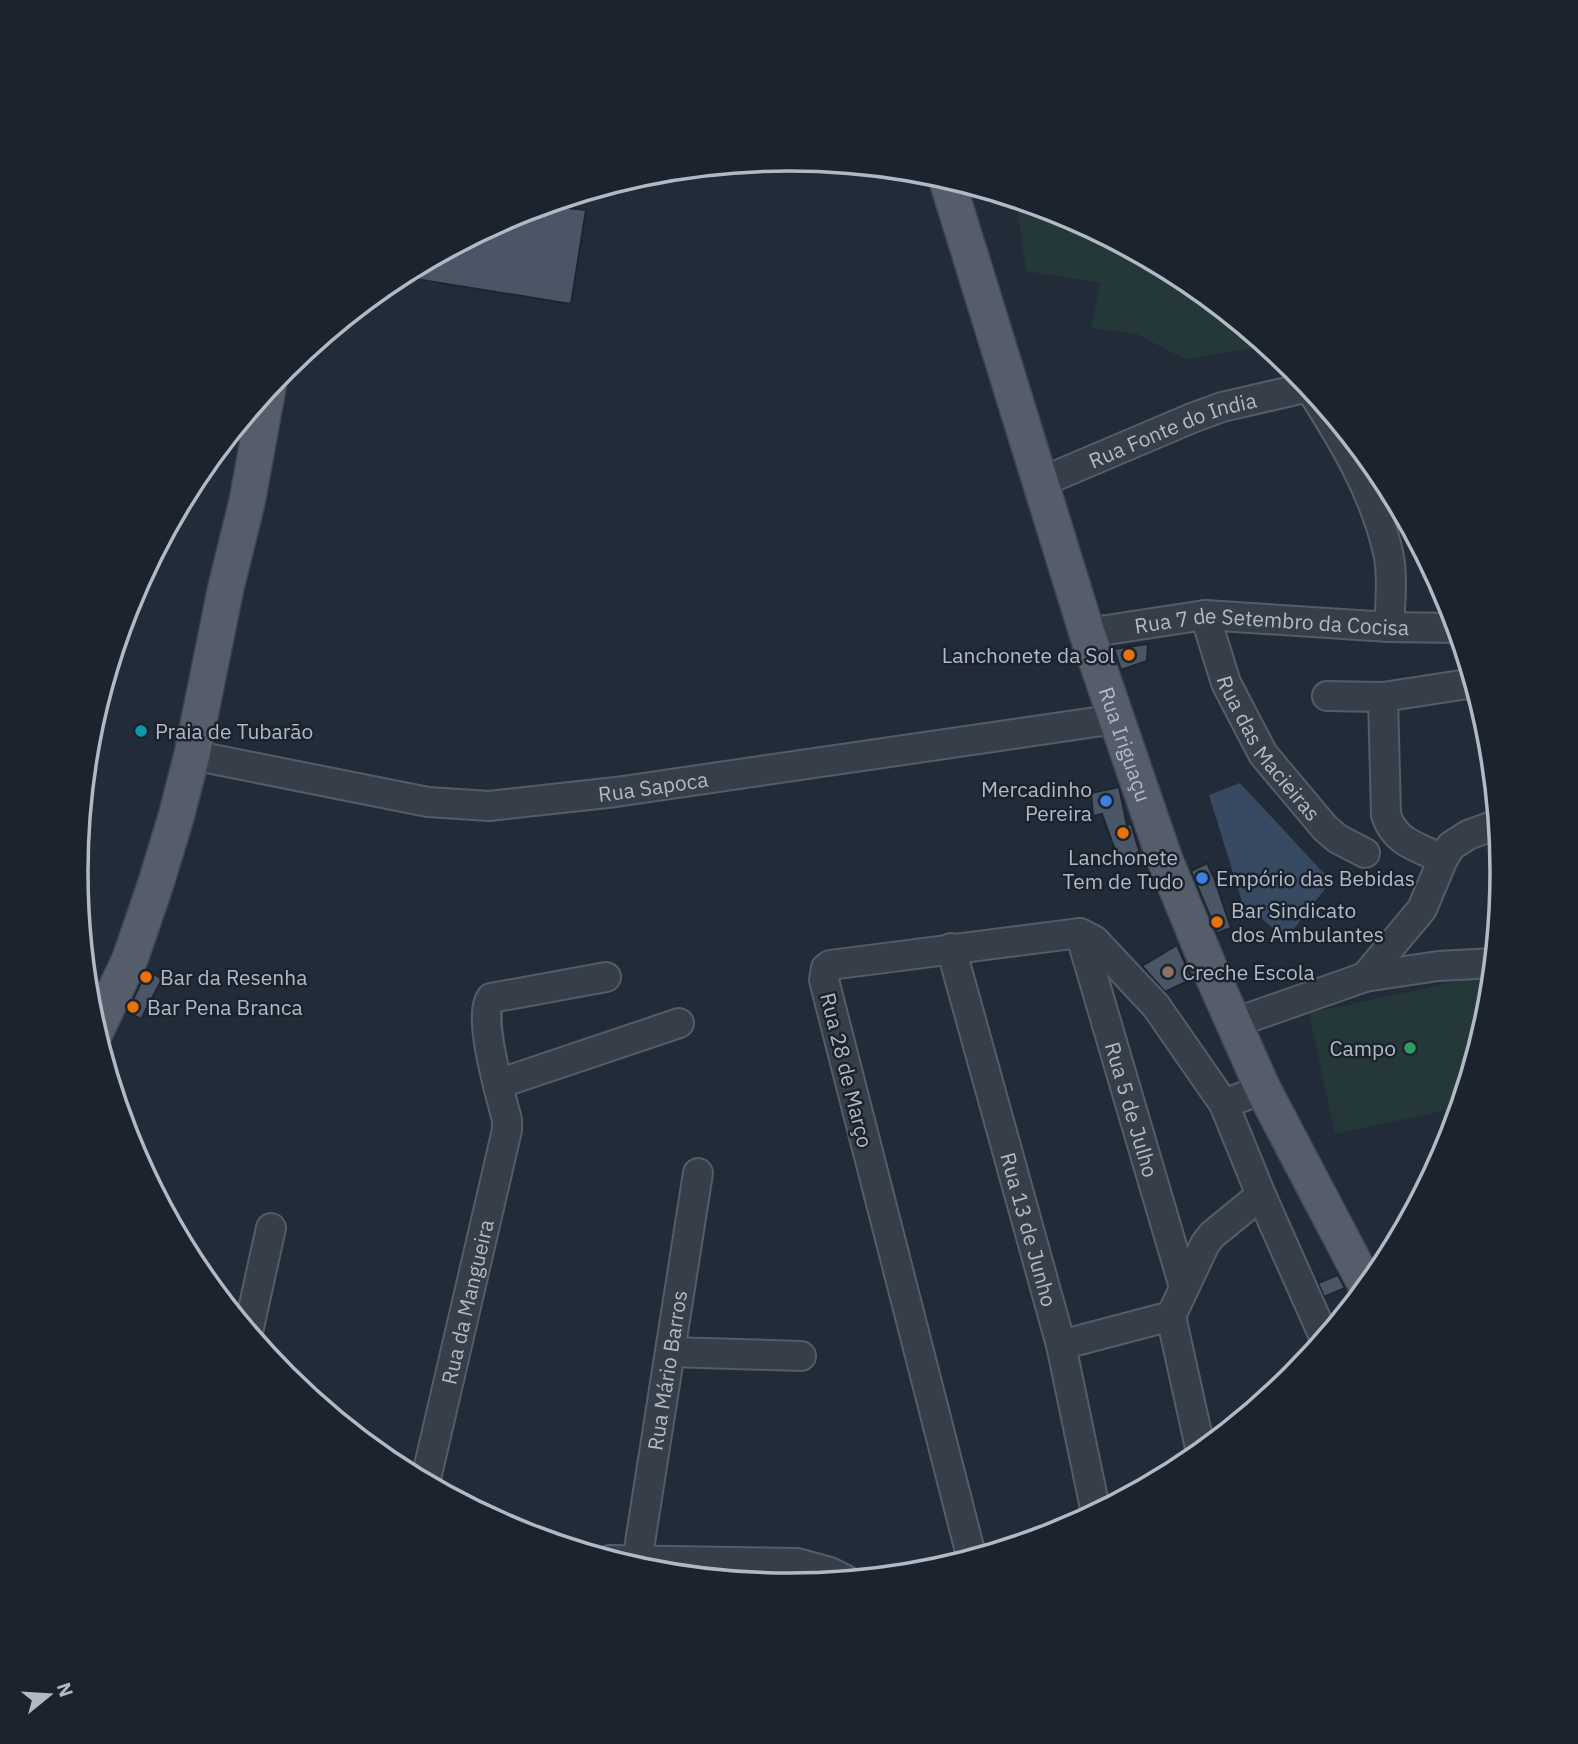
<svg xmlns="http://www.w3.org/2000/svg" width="1578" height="1744" font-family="'IBM Plex Sans',sans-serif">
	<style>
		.green { fill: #24383a }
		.water { fill: #384a62 }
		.building { fill: #4a5665; stroke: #1d2530; stroke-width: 2 }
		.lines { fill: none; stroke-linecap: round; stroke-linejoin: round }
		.minor-casing { stroke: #545c67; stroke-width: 32 }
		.major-casing { stroke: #3f4752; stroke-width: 38 }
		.minor { stroke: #363e49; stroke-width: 28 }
		.major { stroke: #545d69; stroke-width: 35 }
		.food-dot { fill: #e8710a; stroke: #1b232e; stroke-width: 2.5 }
		.culture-dot { fill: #0f9aa8; stroke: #1b232e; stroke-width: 2.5 }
		.shop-dot { fill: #3f7fe0; stroke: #1b232e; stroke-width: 2.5 }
		.education-dot { fill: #8d6e63; stroke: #1b232e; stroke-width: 2.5 }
		.leisure-dot { fill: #2e9e5b; stroke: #1b232e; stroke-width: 2.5 }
		.labels { text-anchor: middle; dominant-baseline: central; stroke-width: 5; stroke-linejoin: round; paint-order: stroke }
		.street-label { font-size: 21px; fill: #b1b9c5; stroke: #1b232e }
		.poi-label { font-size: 21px; fill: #b1b9c5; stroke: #1b232e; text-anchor: start }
		.rim { fill: none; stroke: #b1b9c5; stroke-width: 3.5 }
	</style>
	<rect width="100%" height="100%" fill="#222c39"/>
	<!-- green -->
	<path class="green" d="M 1016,199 L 1063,213 L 1186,279 L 1268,346 L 1184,359 L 1137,334 L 1091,328 L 1100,283 L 1026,271 Z
		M 1488,975 C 1495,1019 1473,1065 1460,1107 L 1335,1134 L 1309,1013 Z"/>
	<!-- water -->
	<path class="water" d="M 153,555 L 109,700 L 86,763 L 89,732 L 130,599 Z
		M 1240,783 L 1331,881 L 1286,939 L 1242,902 L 1209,795 Z"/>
	<!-- building -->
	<path class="building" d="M 540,205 L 586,210 L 571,304 L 397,276 L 516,212 Z
		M 1148,644 L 1147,661 L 1121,670 L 1114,649 Z
		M 1119,787 L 1127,825 L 1131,824 L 1142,860 L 1121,867 L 1102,814 L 1093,816 L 1091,793 Z
		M 1207,863 L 1215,880 L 1231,928 L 1217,933 L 1191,871 Z
		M 1177,945 L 1192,979 L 1165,992 L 1142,966 Z
		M 147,970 L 162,979 L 141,1019 L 127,1012 Z
		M 1338,1275 L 1345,1288 L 1324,1297 L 1318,1283 Z"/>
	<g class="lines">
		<!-- minor casing -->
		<g class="minor-casing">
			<g id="minor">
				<path d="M 1309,387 C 1343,440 1376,494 1389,557 C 1393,580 1390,605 1389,627"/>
				<path id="s1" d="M 1039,483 L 1192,418 L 1222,407 L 1309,387"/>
				<path id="s2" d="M 1205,615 L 1226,683 L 1263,754 L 1325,828 L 1338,839 L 1365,853"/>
				<path id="s3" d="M 1087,633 L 1205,615 L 1389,627 L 1457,628"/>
				<path d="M 1327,696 L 1383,697 L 1474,683"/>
				<path d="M 1383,697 L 1386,815 C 1395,843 1418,847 1443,859"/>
				<path id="s4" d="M 192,755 L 428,802 L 489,806 L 616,792 L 1116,719"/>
				<path id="s5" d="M 1080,933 L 1184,1287"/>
				<path id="s6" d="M 951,948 L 1061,1345 L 1096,1513"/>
				<path d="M 1365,977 L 1422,909 L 1443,859 L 1451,846 L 1468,835 L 1495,825"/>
				<path d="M 1234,1023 L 1365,977 L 1438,966 L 1494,963"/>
				<path d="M 498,1084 L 679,1023"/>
				<path d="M 1224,1104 L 1261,1195 L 1325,1339"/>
				<path d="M 1171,1316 L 1205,1244 L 1212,1235 L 1261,1195"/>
				<path d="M 1171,1316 L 1201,1452"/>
				<path d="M 248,1332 L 271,1228"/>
				<path d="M 1061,1345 L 1171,1316"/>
				<path d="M 670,1352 L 801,1356"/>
				<path id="s7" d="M 425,1483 L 507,1130 L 507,1120 C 501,1096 477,1016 491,998 L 606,977"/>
				<path d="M 972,1559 L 824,980 L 826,968 L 830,965 L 1080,933 L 1094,940 L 1156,1006 L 1224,1104 L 1263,1089"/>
				<path d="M 610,1560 L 797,1563 L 830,1572 L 846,1580"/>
				<path id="s8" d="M 636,1568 L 698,1173"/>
			</g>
		</g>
		<!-- major casing -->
		<g class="major-casing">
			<g id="major">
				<path id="s9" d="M 946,177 L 1087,633 L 1165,860 L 1211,972 L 1263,1089 L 1367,1287"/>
				<path d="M 95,1033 L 130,959 L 156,883 L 176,817 L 192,755 L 226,587 L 247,502 L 268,387"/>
			</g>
		</g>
		<!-- minor -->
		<use href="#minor" class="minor"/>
		<!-- major -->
		<use href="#major" class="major"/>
	</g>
	<!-- markers -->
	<g class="food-dot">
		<circle cx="1129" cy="655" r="7"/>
		<circle cx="1123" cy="833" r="7"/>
		<circle cx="1217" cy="922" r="7"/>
		<circle cx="146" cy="977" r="7"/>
		<circle cx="133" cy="1007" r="7"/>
	</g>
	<circle class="culture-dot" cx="141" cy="731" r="7"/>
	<g class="shop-dot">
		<circle cx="1106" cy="801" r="7"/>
		<circle cx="1202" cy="878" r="7"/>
	</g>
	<circle class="education-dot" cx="1168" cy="972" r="7"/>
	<circle class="leisure-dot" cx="1410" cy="1048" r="7"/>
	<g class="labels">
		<!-- street labels -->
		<g class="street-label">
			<text stroke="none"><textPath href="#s1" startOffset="144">Rua Fonte do India</textPath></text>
			<text stroke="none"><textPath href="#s3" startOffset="186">Rua 7 de Setembro da Cocisa</textPath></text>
			<text stroke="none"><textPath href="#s9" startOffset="595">Rua Iriguaçu</textPath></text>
			<text stroke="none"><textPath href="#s2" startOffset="149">Rua das Macieiras</textPath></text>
			<text stroke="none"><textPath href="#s4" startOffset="467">Rua Sapoca</textPath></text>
			<text transform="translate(847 1070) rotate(76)">Rua 28 de Março</text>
			<text stroke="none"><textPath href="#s5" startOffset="184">Rua 5 de Julho</textPath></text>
			<text stroke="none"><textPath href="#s6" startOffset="292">Rua 13 de Junho</textPath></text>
			<text stroke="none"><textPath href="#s7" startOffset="186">Rua da Mangueira</textPath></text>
			<text stroke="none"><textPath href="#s8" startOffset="200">Rua Mário Barros</textPath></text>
		</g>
		<!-- poi labels -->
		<g class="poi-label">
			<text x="1115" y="655" text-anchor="end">Lanchonete da Sol</text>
			<text x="155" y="731">Praia de Tubarão</text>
			<text x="1092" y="789" text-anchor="end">Mercadinho<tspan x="1092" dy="24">Pereira</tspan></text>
			<text x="1123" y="857" text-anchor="middle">Lanchonete<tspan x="1123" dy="24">Tem de Tudo</tspan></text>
			<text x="1216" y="878">Empório das Bebidas</text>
			<text x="1231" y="910">Bar Sindicato<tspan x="1231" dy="24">dos Ambulantes</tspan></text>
			<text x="1182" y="972">Creche Escola</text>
			<text x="160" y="977">Bar da Resenha</text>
			<text x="147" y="1007">Bar Pena Branca</text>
			<text x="1396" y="1048" text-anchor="end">Campo</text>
		</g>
	</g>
	<!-- crop -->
	<path d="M0 0H1578V1744H0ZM88 872a701 701 0 1 1 1402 0a701 701 0 1 1-1402 0Z" fill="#1b232e" fill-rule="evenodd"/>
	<path class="rim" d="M88 872a701 701 0 1 1 1402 0a701 701 0 1 1-1402 0Z"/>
	<!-- north arrow -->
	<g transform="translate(49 1695) rotate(72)" stroke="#1b232e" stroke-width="5" paint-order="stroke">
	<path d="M0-5L12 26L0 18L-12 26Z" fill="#b1b9c5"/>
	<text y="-10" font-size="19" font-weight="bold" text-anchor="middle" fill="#b1b9c5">N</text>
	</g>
</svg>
